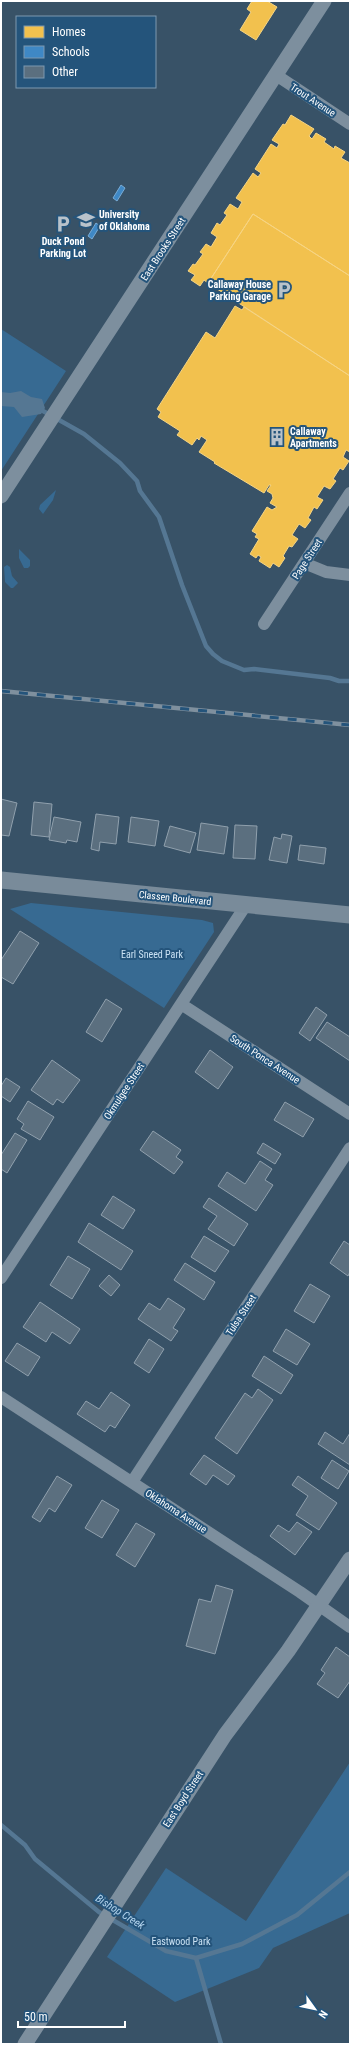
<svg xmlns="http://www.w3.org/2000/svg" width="351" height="2045" font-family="'Roboto Condensed',sans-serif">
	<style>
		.green { fill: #376a92 }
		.water { fill: #557793 }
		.homes { fill: #f2c14e; stroke: #f6d483 }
		.schools { fill: #3f88c5; stroke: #79acd6 }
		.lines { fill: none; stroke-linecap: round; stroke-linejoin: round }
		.stream { stroke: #557793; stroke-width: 4.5 }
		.building { fill: #5b6f7f; stroke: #90a0ad }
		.minor { stroke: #7d8f9e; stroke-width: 12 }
		.tertiary { stroke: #7d8f9e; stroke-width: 15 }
		.secondary { stroke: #798b9a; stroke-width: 17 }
		.rail-casing { stroke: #7f909e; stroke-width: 4.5 }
		.rail { stroke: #24547b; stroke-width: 3; stroke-dasharray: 9; stroke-linecap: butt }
		.labels { text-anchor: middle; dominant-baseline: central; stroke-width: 4; stroke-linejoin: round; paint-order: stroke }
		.street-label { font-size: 10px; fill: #fff; stroke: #24547b }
		.poi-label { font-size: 10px; font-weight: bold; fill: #fff; stroke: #24547b; text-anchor: start }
		.park-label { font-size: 10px; fill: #cae2f4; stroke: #24547b }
		.water-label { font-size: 11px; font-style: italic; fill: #b3d4ed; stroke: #24547b }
	</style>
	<rect width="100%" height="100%" fill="#385267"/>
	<!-- green -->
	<path class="green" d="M 1,329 L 66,371 L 1,471 Z
		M 56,490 L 53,500 L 43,514 L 39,509 L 40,505 Z
		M 19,549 L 30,560 L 30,566 L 28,568 L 24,568 L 19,558 Z
		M 7,565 L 10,567 L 12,576 L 18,583 L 13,588 L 11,588 L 5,582 L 4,567 Z
		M 31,903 L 202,920 L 213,923 L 214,932 L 164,1008 L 10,909 Z
		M 350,1762 L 350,1913 L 273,1948 L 259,1968 L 175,2002 L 107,1957 L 166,1868 L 246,1921 Z"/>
	<!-- water -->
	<path class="water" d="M 21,391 L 31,397 L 42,399 L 45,408 L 41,414 L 22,417 L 14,407 L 1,406 L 1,392 L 10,393 Z"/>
	<!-- homes -->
	<path class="homes" d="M 252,1 L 267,1 L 277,7 L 256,40 L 240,30 L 251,12 L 247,9 Z
		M 291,115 L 314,129 L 309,136 L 312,139 L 316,133 L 326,139 L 324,142 L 334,149 L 335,146 L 345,152 L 341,158 L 350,163 L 350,276 L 253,214 L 208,283 L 204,280 L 200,286 L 191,280 L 195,275 L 188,271 L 193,264 L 195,265 L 203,254 L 200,252 L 206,244 L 211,247 L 217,237 L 211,233 L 217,223 L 220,225 L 227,215 L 224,213 L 230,204 L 238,209 L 242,202 L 236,198 L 253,173 L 258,177 L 261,173 L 255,169 L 271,144 L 277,148 L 279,144 L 272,140 L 283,124 L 285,125 Z
		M 253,214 L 350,276 L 350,376 L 208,283 Z
		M 235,306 L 242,310 L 244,307 L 350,376 L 350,452 L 346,450 L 343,457 L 349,461 L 343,470 L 340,468 L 333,479 L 336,481 L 330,489 L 324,486 L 317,497 L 323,500 L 317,509 L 314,507 L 308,518 L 311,520 L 305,528 L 299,524 L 292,535 L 298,539 L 292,547 L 289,546 L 283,556 L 285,558 L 279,567 L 273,563 L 270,568 L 259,561 L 261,557 L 258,555 L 256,558 L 250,554 L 259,539 L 255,537 L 257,534 L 252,531 L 267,507 L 272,510 L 277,507 L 270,503 L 273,498 L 272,494 L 267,491 L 271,485 L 269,485 L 264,493 L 214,463 L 215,462 L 199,452 L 207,440 L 201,436 L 199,440 L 197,438 L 192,445 L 177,435 L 180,431 L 158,417 L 161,412 L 157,409 L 206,332 L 215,338 Z"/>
	<!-- schools -->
	<path class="schools" d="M 121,185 L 125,188 L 117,201 L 113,198 Z
		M 96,223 L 100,226 L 92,239 L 88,236 Z"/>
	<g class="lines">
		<!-- stream -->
		<path class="stream" d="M 43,411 L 84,434 L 120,463 L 137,481 L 140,491 L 159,517 L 182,585 L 206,646 L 213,654 L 222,661 L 244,670 L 254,669 L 330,678 L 339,681 L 350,681
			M 1,1825 L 25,1845 L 35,1859 L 99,1912 L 166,1951 L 196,1958 L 242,1944 L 297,1915 L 350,1872
			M 196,1958 L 221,2044"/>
	</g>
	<!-- building -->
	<path class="building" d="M 1,799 L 17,803 L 9,836 L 1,835 Z
		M 34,802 L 52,804 L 49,837 L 31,835 Z
		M 96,814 L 119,817 L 116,844 L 100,842 L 99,851 L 91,849 Z
		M 54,817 L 81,822 L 77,842 L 67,840 L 66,843 L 49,840 Z
		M 131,817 L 159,821 L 155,846 L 128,842 Z
		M 201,823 L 228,827 L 224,854 L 197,850 Z
		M 235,825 L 257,826 L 255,859 L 233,858 Z
		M 170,826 L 196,833 L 190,853 L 164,846 Z
		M 282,834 L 292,836 L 287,863 L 269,860 L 274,837 L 281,839 Z
		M 300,845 L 326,848 L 324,864 L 298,860 Z
		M 20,931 L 39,943 L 13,984 L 1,977 L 1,960 Z
		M 106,999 L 122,1009 L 102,1042 L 86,1032 Z
		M 316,1007 L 327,1015 L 310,1041 L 299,1033 Z
		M 327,1022 L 350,1037 L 350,1061 L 316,1038 Z
		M 210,1050 L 233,1067 L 218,1089 L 195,1072 Z
		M 52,1060 L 80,1080 L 63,1103 L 57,1099 L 53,1105 L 31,1090 Z
		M 6,1078 L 20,1087 L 10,1102 L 1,1096 L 1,1086 Z
		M 28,1101 L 54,1117 L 40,1140 L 21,1129 L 24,1124 L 17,1119 Z
		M 285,1102 L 314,1119 L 303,1137 L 274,1120 Z
		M 153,1131 L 181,1150 L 176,1157 L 183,1162 L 174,1174 L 140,1150 Z
		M 15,1133 L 27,1140 L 7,1173 L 1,1169 L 1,1155 Z
		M 263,1143 L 281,1154 L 275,1164 L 257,1153 Z
		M 260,1161 L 272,1169 L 265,1180 L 273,1185 L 256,1211 L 218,1186 L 227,1172 L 245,1184 Z
		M 113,1196 L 135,1210 L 123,1229 L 101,1215 Z
		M 209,1198 L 248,1224 L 234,1246 L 208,1229 L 217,1216 L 203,1207 Z
		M 89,1223 L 133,1251 L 121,1270 L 78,1242 Z
		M 204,1236 L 229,1251 L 215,1272 L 191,1257 Z
		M 344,1241 L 350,1245 L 350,1272 L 348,1276 L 330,1263 Z
		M 68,1256 L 90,1269 L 72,1299 L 50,1285 Z
		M 185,1263 L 215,1282 L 204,1300 L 174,1280 Z
		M 109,1275 L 120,1285 L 111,1296 L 99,1286 Z
		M 310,1284 L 330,1296 L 314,1323 L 294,1311 Z
		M 168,1298 L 185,1309 L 173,1328 L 178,1331 L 171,1341 L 138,1319 L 149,1303 L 160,1310 Z
		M 40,1302 L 80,1329 L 70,1344 L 52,1332 L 46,1342 L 23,1327 Z
		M 286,1329 L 310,1344 L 297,1365 L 273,1351 Z
		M 149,1339 L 164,1349 L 149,1373 L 134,1363 Z
		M 17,1343 L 40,1357 L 28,1376 L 5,1361 Z
		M 264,1356 L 293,1375 L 281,1394 L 252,1376 Z
		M 258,1389 L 273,1400 L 237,1454 L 215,1438 L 245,1393 L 252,1398 Z
		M 111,1392 L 130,1405 L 115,1428 L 110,1425 L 105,1432 L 77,1414 L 86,1401 L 99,1409 Z
		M 325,1432 L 343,1444 L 350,1433 L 350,1465 L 318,1444 Z
		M 204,1455 L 235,1476 L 228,1485 L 213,1475 L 206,1485 L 190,1474 Z
		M 332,1460 L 349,1471 L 338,1489 L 321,1478 Z
		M 57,1476 L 72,1485 L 55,1512 L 49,1508 L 40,1522 L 32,1517 Z
		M 298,1476 L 337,1503 L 319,1530 L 296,1515 L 308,1496 L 292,1485 Z
		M 102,1500 L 119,1510 L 102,1538 L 85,1528 Z
		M 297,1522 L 312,1532 L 295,1555 L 270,1536 L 278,1525 L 289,1532 Z
		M 136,1523 L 155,1534 L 135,1567 L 116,1555 Z
		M 216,1585 L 233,1590 L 215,1654 L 186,1646 L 199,1599 L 211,1602 Z
		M 336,1647 L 350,1657 L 350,1681 L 338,1698 L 317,1684 L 325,1673 L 321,1670 Z"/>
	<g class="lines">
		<!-- minor -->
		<path class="minor" d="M 276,75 L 350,124
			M 304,563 L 326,572 L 350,575
			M 264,624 L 350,493
			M 181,1004 L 350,1114
			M 1,1278 L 246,905
			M 1,1397 L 300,1592 L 350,1627
			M 132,1482 L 350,1148"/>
		<!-- tertiary -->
		<path class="tertiary" d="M 1,496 L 324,1
			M 25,2044 L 225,1735 L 288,1651 L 350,1559"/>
		<!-- secondary -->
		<path class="secondary" d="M 1,880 L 350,915"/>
		<!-- rail casing -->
		<g class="rail-casing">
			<path id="rail" d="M 1,691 L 350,725"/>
		</g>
		<!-- rail -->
		<use href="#rail" class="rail"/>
	</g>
	<!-- icons -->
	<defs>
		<g id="university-bare" transform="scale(1.38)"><path d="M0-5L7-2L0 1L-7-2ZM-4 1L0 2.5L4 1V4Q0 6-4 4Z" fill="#b9c2ca" stroke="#24547b" stroke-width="2.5" paint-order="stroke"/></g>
		<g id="parking-bare" transform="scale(1.38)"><path d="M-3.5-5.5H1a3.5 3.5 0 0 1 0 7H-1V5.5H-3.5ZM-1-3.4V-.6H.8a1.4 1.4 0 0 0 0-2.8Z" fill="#b9c2ca" stroke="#24547b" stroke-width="2.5" paint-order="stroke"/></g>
		<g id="building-bare" transform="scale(1.38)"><path d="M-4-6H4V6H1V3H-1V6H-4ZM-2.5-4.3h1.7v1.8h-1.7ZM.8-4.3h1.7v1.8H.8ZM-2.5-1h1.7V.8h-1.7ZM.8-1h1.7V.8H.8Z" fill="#b9c2ca" stroke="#24547b" stroke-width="2.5" paint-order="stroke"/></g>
	</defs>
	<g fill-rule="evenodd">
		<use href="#university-bare" x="86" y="220"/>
		<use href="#parking-bare" x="63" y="224"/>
		<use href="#parking-bare" x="284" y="290"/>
		<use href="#building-bare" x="277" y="437"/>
	</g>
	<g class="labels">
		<!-- street labels -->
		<g class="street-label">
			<text transform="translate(313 100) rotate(33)">Trout Avenue</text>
			<text transform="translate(163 249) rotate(-57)">East Brooks Street</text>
			<text transform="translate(307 559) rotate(-57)">Page Street</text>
			<text transform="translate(175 898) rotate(6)">Classen Boulevard</text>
			<text transform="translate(265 1059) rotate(33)">South Ponca Avenue</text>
			<text transform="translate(124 1091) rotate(-57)">Okmulgee Street</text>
			<text transform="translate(241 1315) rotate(-57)">Tulsa Street</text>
			<text transform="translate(176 1511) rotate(33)">Oklahoma Avenue</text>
			<text transform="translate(183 1799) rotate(-57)">East Boyd Street</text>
		</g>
		<!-- poi labels -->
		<g class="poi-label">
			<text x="99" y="214">University<tspan x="99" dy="12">of Oklahoma</tspan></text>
			<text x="63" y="241" text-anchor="middle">Duck Pond<tspan x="63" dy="12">Parking Lot</tspan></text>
			<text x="271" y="284" text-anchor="end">Callaway House<tspan x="271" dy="12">Parking Garage</tspan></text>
			<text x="290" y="431">Callaway<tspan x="290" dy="12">Apartments</tspan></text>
		</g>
		<!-- park labels -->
		<g class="park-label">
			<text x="152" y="954">Earl Sneed Park</text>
			<text x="181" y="1941">Eastwood Park</text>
		</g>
		<!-- water labels -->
		<g class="water-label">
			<text transform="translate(120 1912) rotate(32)">Bishop Creek</text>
		</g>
	</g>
	<!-- border -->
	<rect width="351" height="2045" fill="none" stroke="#ffffff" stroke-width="4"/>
	<!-- legend -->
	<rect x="16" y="16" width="140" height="72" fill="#24547b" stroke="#7c98b0"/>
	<rect x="24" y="26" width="20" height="12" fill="#f2c14e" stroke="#7c98b0"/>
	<text x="52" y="36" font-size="12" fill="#ffffff">Homes</text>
	<rect x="24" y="46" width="20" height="12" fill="#3f88c5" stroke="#7c98b0"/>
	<text x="52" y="56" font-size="12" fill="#ffffff">Schools</text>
	<rect x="24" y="66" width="20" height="12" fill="#5b6f7f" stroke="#7c98b0"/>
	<text x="52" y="76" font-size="12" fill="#ffffff">Other</text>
	<!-- north arrow -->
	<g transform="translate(315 2009) rotate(123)" stroke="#24547b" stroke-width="3" paint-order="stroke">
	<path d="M0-3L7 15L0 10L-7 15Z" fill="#ffffff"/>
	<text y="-6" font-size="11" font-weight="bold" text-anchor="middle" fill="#ffffff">N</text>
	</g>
	<!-- scale -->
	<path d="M18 2021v6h107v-6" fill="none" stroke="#ffffff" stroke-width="2"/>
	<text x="24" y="2021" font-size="12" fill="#ffffff" stroke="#24547b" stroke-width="3" paint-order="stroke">50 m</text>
</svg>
